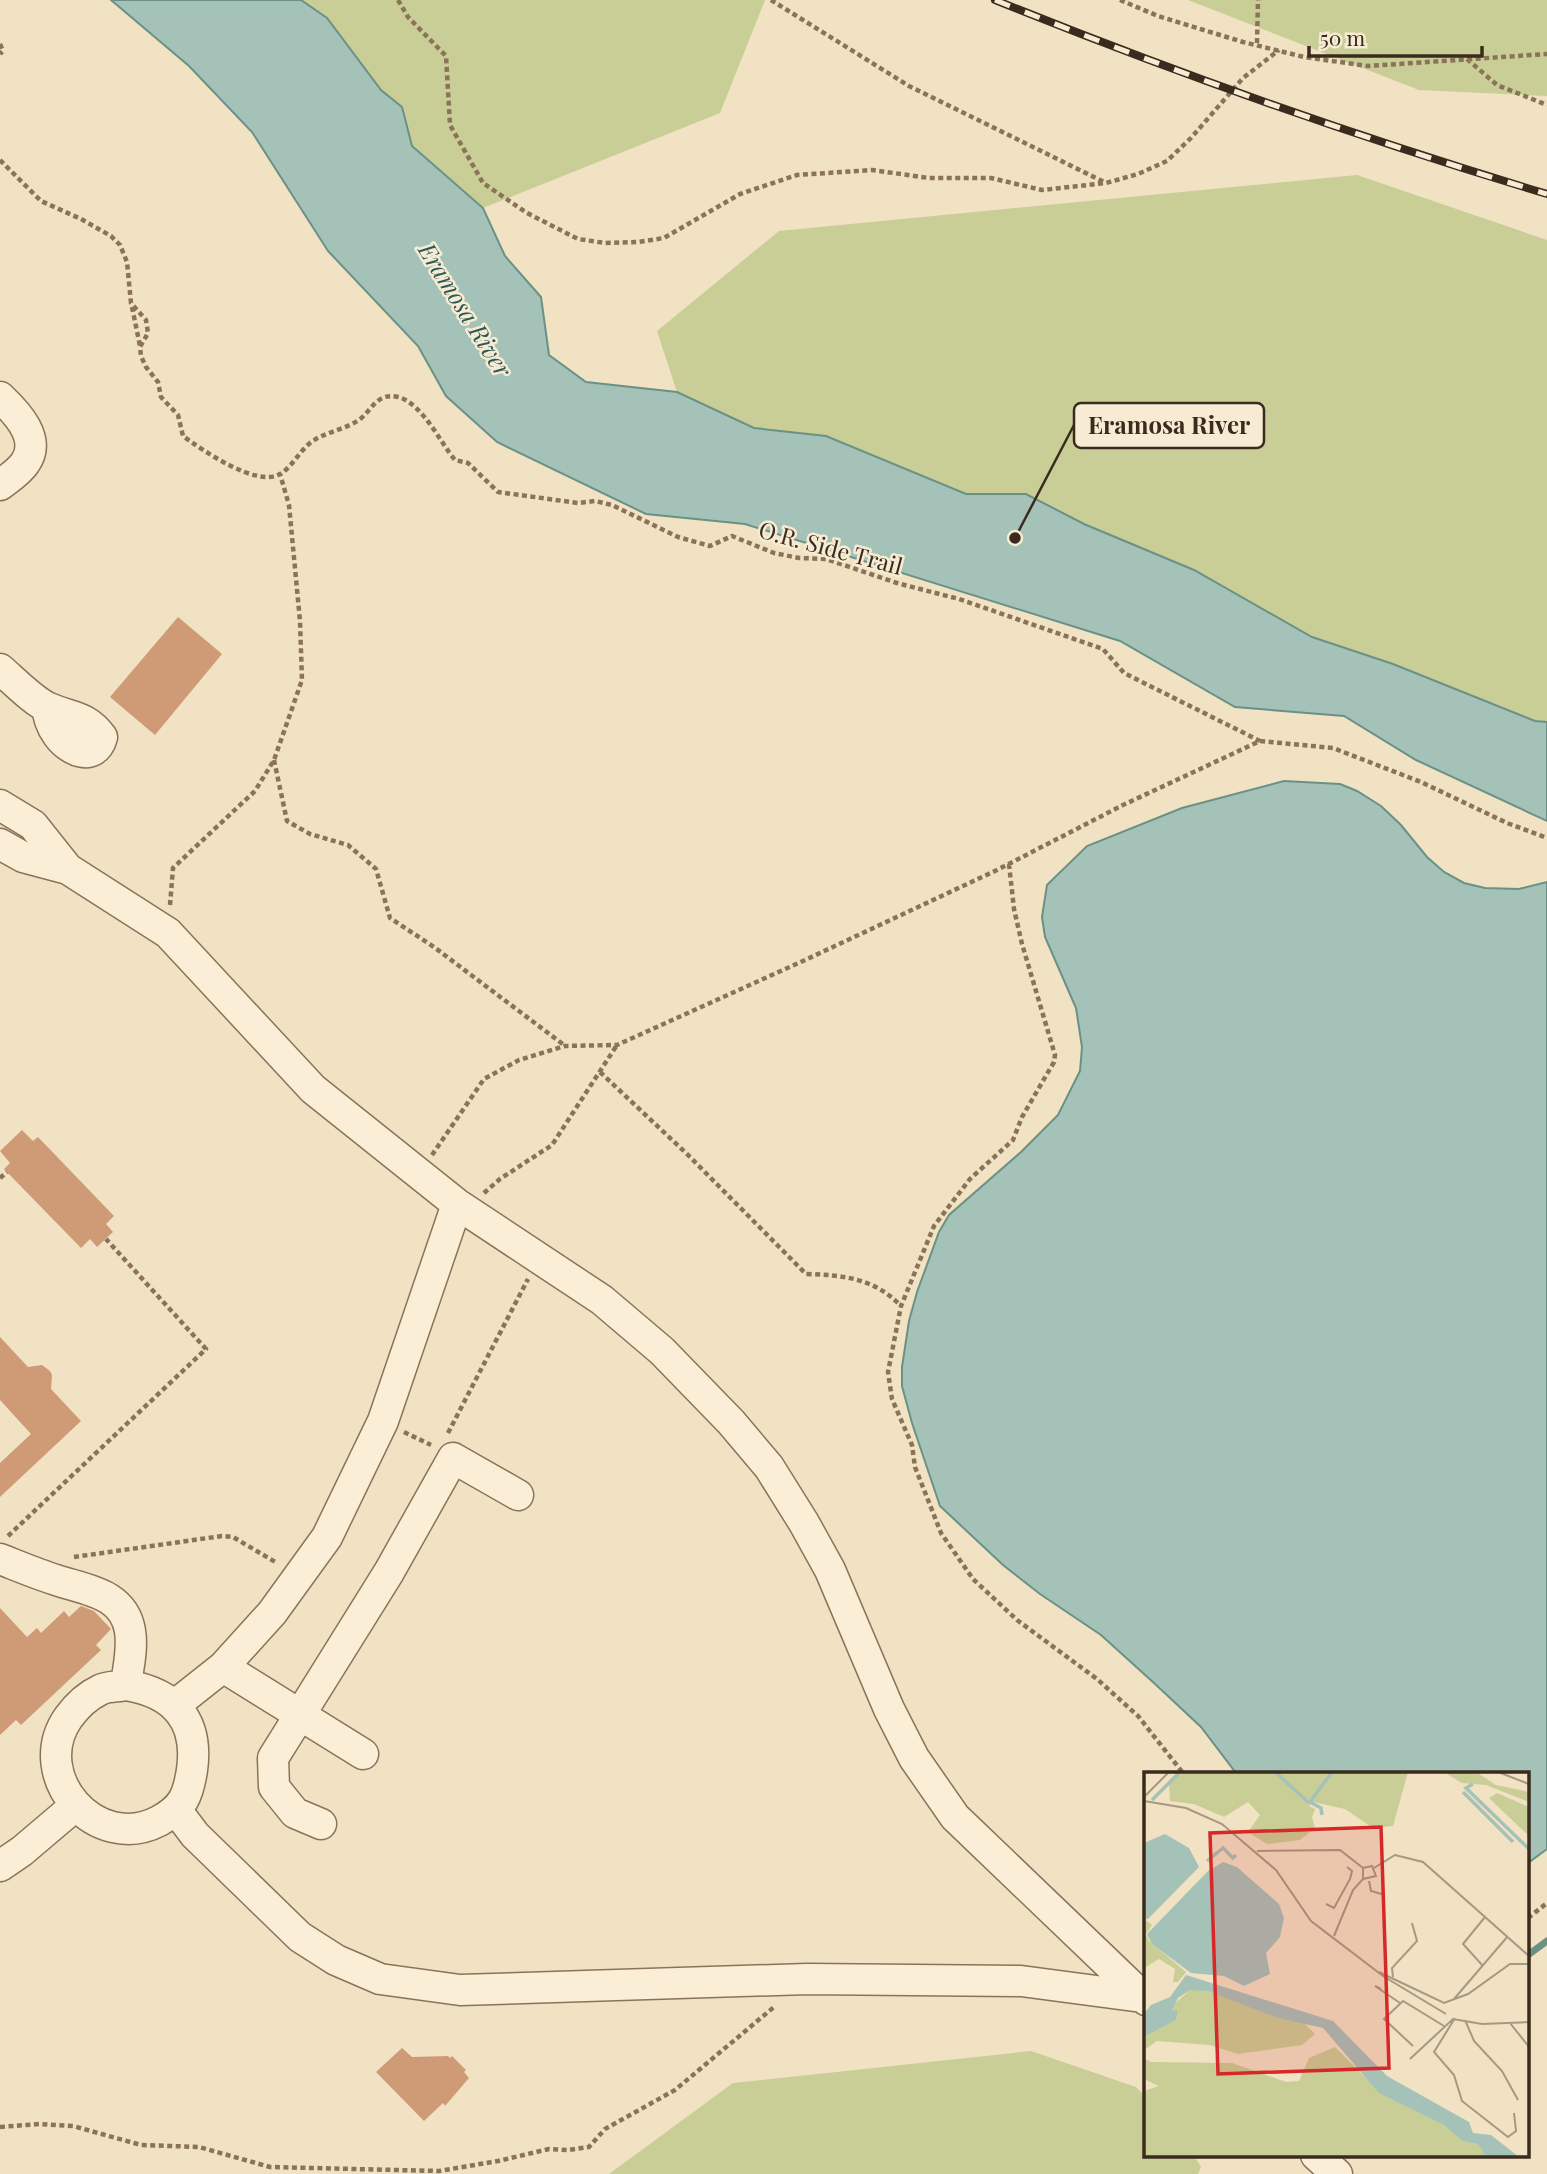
<svg xmlns="http://www.w3.org/2000/svg" width="1547" height="2174" font-family="'Playfair Display',serif">
	<style>
		.green { fill: #c8ce96 }
		.water { fill: #a5c2b9; stroke: #6b9187; stroke-width: 2 }
		.lines { fill: none; stroke-linecap: round; stroke-linejoin: round }
		.stream { stroke: #6b9187; stroke-width: 7 }
		.building { fill: #cf9b77 }
		.minor-casing { stroke: #8b7359; stroke-width: 33 }
		.path { stroke: #8b7359; stroke-width: 4.5; stroke-dasharray: 5 3.5; stroke-linecap: butt }
		.minor { stroke: #faefd6; stroke-width: 30 }
		.rail-casing { stroke: #3a2b1e; stroke-width: 8 }
		.rail { stroke: #f7ecd3; stroke-width: 5; stroke-dasharray: 16; stroke-linecap: butt }
		.labels { text-anchor: middle; dominant-baseline: central; stroke-width: 5; stroke-linejoin: round; paint-order: stroke }
		.street-label { font-size: 23px; fill: #3a2b1e; stroke: #f7ecd3 }
		.water-label { font-size: 24px; font-style: italic; fill: #2c5a57; stroke: #f7ecd3 }
		.inset-river { fill: none; stroke: #a5c2b9; stroke-width: 3.5 }
		.inset-road { fill: none; stroke: #a79981; stroke-width: 2 }
		.view { fill: #d62828; fill-opacity: 0.15; stroke: #d62828; stroke-width: 3.5 }
		.inset-edge { fill: none; stroke: #3a2b1e; stroke-width: 3.5 }
		.leader { fill: none; stroke: #3a2b1e; stroke-width: 2.5 }
		.callout-dot { fill: #3a2b1e; stroke: #f7ecd3; stroke-width: 2.5 }
		.callout { fill: #f7ecd3; stroke: #3a2b1e; stroke-width: 2.5 }
		.callout-label { font-size: 24px; text-anchor: middle; font-weight: bold; fill: #3a2b1e }
	</style>
	<rect width="100%" height="100%" fill="#f0e2c3"/>
	<!-- green -->
	<path class="green" d="M 301,0 L 765,0 L 720,113 L 483,208 L 412,146 L 402,107 L 381,90 L 327,18 Z
		M 1188,0 L 1547,0 L 1547,96 L 1419,90 Z
		M 1357,175 L 1547,240 L 1547,722 L 1535,721 L 1393,664 L 1312,637 L 1194,570 L 1084,524 L 1026,494 L 966,494 L 826,436 L 754,428 L 677,392 L 657,331 L 779,231 Z
		M 1031,2051 L 1136,2087 L 1146,2097 L 1146,2155 L 1194,2155 L 1201,2167 L 1198,2174 L 609,2174 L 733,2083 Z"/>
	<!-- water -->
	<path class="water" d="M 111,0 L 301,0 L 327,18 L 381,90 L 402,107 L 412,146 L 483,208 L 505,256 L 541,297 L 549,355 L 586,382 L 677,392 L 754,428 L 826,436 L 966,494 L 1026,494 L 1084,524 L 1194,570 L 1312,637 L 1393,664 L 1535,721 L 1547,722 L 1547,821 L 1416,760 L 1344,716 L 1235,707 L 1120,641 L 745,524 L 646,514 L 497,442 L 446,396 L 418,346 L 328,251 L 252,132 L 189,66 Z
		M 1284,781 L 1340,784 L 1357,791 L 1381,806 L 1401,825 L 1427,857 L 1444,872 L 1464,883 L 1485,888 L 1519,889 L 1547,882 L 1547,1849 L 1528,1863 L 1528,1773 L 1236,1773 L 1201,1727 L 1154,1683 L 1101,1635 L 1040,1594 L 1003,1565 L 940,1506 L 912,1423 L 902,1386 L 902,1367 L 909,1321 L 917,1292 L 939,1232 L 949,1215 L 1021,1152 L 1058,1115 L 1080,1071 L 1082,1047 L 1076,1008 L 1045,937 L 1042,917 L 1047,885 L 1087,846 L 1182,808 Z"/>
	<g class="lines">
		<!-- stream -->
		<path class="stream" d="M 1528,1955 L 1547,1941"/>
	</g>
	<!-- building -->
	<path class="building" d="M 178,617 L 222,654 L 155,735 L 110,697 Z
		M 22,1130 L 33,1141 L 38,1137 L 114,1216 L 106,1224 L 113,1232 L 97,1247 L 90,1239 L 81,1248 L 4,1169 L 10,1163 L 0,1151 Z
		M 0,1337 L 28,1367 L 42,1365 L 50,1371 L 52,1375 L 51,1389 L 81,1421 L 0,1497 L 0,1463 L 31,1434 L 0,1400 Z
		M 81,1606 L 94,1611 L 111,1629 L 96,1645 L 101,1650 L 21,1725 L 16,1720 L 0,1735 L 0,1608 L 27,1637 L 37,1628 L 41,1633 L 64,1611 L 69,1617 Z
		M 402,2048 L 412,2057 L 448,2056 L 450,2058 L 452,2056 L 466,2070 L 464,2072 L 469,2078 L 445,2106 L 443,2103 L 424,2121 L 376,2072 Z"/>
	<g class="lines">
		<!-- minor casing -->
		<g class="minor-casing">
			<path id="minor" d="M 0,397 C 17,413 42,439 25,463 C 19,472 8,479 0,485
				M 0,669 C 13,680 34,702 49,708 C 71,718 86,715 102,737 C 95,763 68,751 57,734 C 51,726 49,718 47,708
				M 0,805 L 33,825 L 68,869 L 168,933 L 313,1089 L 457,1204 L 602,1300 L 662,1351 L 731,1422 L 769,1467 L 804,1523 L 830,1570 L 889,1709 L 914,1758 L 955,1817 L 1146,2000
				M 0,844 L 23,857 L 68,869
				M 0,1559 C 18,1566 37,1574 56,1580 C 86,1590 124,1593 130,1631 C 133,1649 128,1668 126,1685
				M 223,1667 L 363,1754
				M 126,1685 C 174,1693 199,1720 192,1770 C 188,1796 183,1808 159,1821 C 96,1854 28,1776 68,1718 C 76,1707 87,1696 100,1690 C 107,1686 118,1687 126,1685 Z
				M 175,1705 L 223,1667 L 272,1613 L 327,1537 L 383,1421 L 457,1204
				M 177,1811 L 195,1835 L 300,1937 L 336,1960 L 380,1979 L 460,1990 L 807,1979 L 1021,1981 L 1142,1997
				M 321,1824 L 295,1813 L 274,1787 L 273,1758 L 389,1572 L 453,1458 L 518,1495
				M 0,1866 L 22,1851 L 75,1806
				M 1316,2155 L 1337,2174"/>
		</g>
		<!-- path -->
		<path class="path" d="M 398,0 L 408,17 L 446,56 L 450,125 L 483,183 L 527,213 L 578,239 L 605,243 L 638,242 L 664,238 L 740,194 L 797,175 L 872,170 L 929,178 L 991,178 L 1042,190 L 1106,183 L 1138,174 L 1167,161 L 1191,138 L 1243,78 L 1279,50
			M 771,0 L 909,86 L 1106,183
			M 1120,0 L 1158,16 L 1243,42 L 1304,57 L 1368,66 L 1547,54
			M 1257,43 L 1258,0
			M 0,44 L 3,51 L 0,54
			M 1467,59 L 1497,85 L 1547,105
			M 0,160 L 41,201 L 81,219 L 111,236 L 120,245 L 127,262 L 131,303 L 146,320 L 148,333 L 140,347 L 141,356 L 146,367 L 158,382 L 161,397 L 178,415 L 183,436 C 202,450 257,488 280,474 C 292,467 299,452 310,443 C 324,432 344,430 359,420 C 372,410 377,392 398,397 C 422,403 440,442 455,460 L 468,463 L 498,492 L 578,503 L 595,501 L 612,505 L 678,537 L 710,546 L 732,536 L 774,553 L 799,558 L 826,559 L 897,583 L 959,599 L 1103,649 L 1124,673 L 1260,741
			M 132,307 L 140,346
			M 274,760 L 287,821 L 310,834 L 348,845 L 376,869 L 390,918 L 434,947 L 564,1045
			M 1009,864 L 1014,909 L 1022,944 L 1055,1055 L 1054,1062 L 1022,1117 L 1013,1140 L 970,1179 L 934,1226 L 901,1306 L 888,1372 L 892,1399 L 912,1445 L 915,1467 L 941,1533 L 973,1579 L 1017,1620 L 1097,1679 L 1138,1716 L 1183,1773
			M 170,905 L 173,868 L 255,791 L 274,760 L 302,680 L 300,621 L 289,505 L 280,474
			M 600,1072 L 687,1154 L 806,1274 C 843,1275 874,1278 901,1306
			M 432,1155 L 484,1079 L 519,1060 L 565,1046 L 617,1045 L 803,961 L 997,870 L 1123,805 L 1260,741 L 1333,748 L 1421,782 L 1507,823 L 1547,838
			M 0,1178 L 7,1172
			M 484,1193 L 500,1179 L 552,1145 L 617,1045
			M 404,1432 L 431,1445
			M 448,1433 L 528,1279
			M 8,1536 L 206,1349 L 106,1239
			M 74,1557 L 222,1536 L 233,1537 L 277,1563
			M 1528,1918 L 1547,1903
			M 0,2127 L 40,2124 L 73,2126 L 141,2145 L 199,2147 L 270,2167 L 439,2171 L 498,2161 L 549,2149 L 569,2150 L 589,2147 L 605,2129 L 675,2090 L 774,2007"/>
		<!-- minor -->
		<use href="#minor" class="minor"/>
		<!-- rail casing -->
		<g class="rail-casing">
			<path id="rail" d="M 995,0 C 1176,73 1360,138 1547,194"/>
		</g>
		<!-- rail -->
		<use href="#rail" class="rail"/>
	</g>
	<g class="labels">
		<!-- street labels -->
		<g class="street-label">
			<text transform="translate(831 547) rotate(15)">O.R. Side Trail</text>
		</g>
		<!-- water labels -->
		<g class="water-label">
			<text transform="translate(466 309) rotate(58)">Eramosa River</text>
		</g>
	</g>
	<!-- overview -->
	<g transform="translate(1144 1772)">
		<rect width="385" height="385" fill="#f0e2c3"/>
		<path d="M 40,0 L 264,0 L 249,54 L 229,56 L 201,37 L 169,30 L 165,34 L 171,37 L 168,45 L 171,56 L 156,68 L 123,72 L 104,60 L 116,43 L 104,30 L 80,45 L 50,32 L 26,29 L 25,10 ZM 300,0 L 332,0 L 352,13 L 385,20 L 385,30 L 342,13 L 318,11 ZM 353,21 L 385,35 L 385,64 L 345,26 ZM 0,147 L 8,153 L 2,162 L 5,169 L 42,200 L 34,210 L 29,210 L 31,197 L 15,187 L 0,196 ZM 46,218 L 65,218 L 130,245 L 160,251 L 171,262 L 158,273 L 94,282 L 66,273 L 13,269 L 0,278 L 0,265 L 32,248 L 34,240 L 29,240 L 29,233 ZM 191,275 L 226,310 L 300,353 L 318,369 L 334,372 L 342,385 L 0,385 L 0,319 L 15,314 L 0,307 L 0,286 L 7,290 L 88,291 L 142,310 L 155,309 L 165,286 Z" fill="#c8ce96"/>
		<path d="M 21,62 L 45,76 L 55,95 L 4,147 L 0,146 L 0,71 ZM 79,90 L 93,95 L 135,132 L 140,146 L 136,165 L 122,181 L 126,202 L 100,214 L 80,204 L 47,201 L 8,172 L 3,162 L 64,99 ZM 42,203 L 189,249 L 243,304 L 325,350 L 329,361 L 347,363 L 375,385 L 342,385 L 334,372 L 318,369 L 300,353 L 235,321 L 179,256 L 130,245 L 65,219 L 46,218 L 34,226 L 28,238 L 34,239 L 32,248 L 0,265 L 0,242 L 7,233 L 26,225 Z" fill="#a5c2b9"/>
		<path class="inset-river" d="M 131,0 L 164,30M 329,12 L 322,16 L 385,77M 319,20 L 369,70M 8,28 L 36,0M 178,43 L 177,36 L 166,30 L 188,0M 63,89 L 79,76 L 89,86 L 92,83"/>
		<path class="inset-road" d="M 354,0 L 385,12M 0,25 L 25,0M 0,29 L 42,36 L 78,52 L 132,98 L 167,149 L 239,204 L 302,242M 113,79 L 196,78 L 219,96 L 219,107M 230,96 L 251,83 L 279,90 L 385,184M 225,109 L 227,119 L 241,123M 182,132 L 190,136 L 206,107 L 208,99 L 203,95M 190,164 L 209,118 L 219,107 L 232,104 L 228,94 L 219,96M 339,194 L 319,172 L 341,145M 235,200 L 300,231 L 324,222 L 366,192 L 385,192M 249,205 L 248,196 L 273,169 L 268,151M 237,217 L 231,214 L 256,231M 310,227 L 364,164M 311,246 L 290,280 L 310,303 L 318,329 L 364,365 L 372,359 L 370,341M 321,248 L 330,269 L 358,299 L 374,328M 366,251 L 385,275M 269,274 L 240,247 L 259,229 L 300,254M 266,287 L 309,247 L 338,252 L 385,250"/>
		<path class="view" d="M 237,55 L 245,296 L 74,302 L 66,61 Z"/>
		<rect width="385" height="385" class="inset-edge"/>
	</g>
	<!-- callouts -->
	<path class="leader" d="M1015 538L1074 425"/>
	<circle class="callout-dot" cx="1015" cy="538" r="7"/>
	<rect class="callout" x="1074" y="403" width="190" height="45" rx="7"/>
	<g class="callout-label">
		<text x="1169" y="434">Eramosa River</text>
	</g>
	<!-- scale -->
	<path d="M1309 46v10h173v-10" fill="none" stroke="#3a2b1e" stroke-width="3.5"/>
	<text x="1320" y="46" font-size="21" fill="#3a2b1e" stroke="#f7ecd3" stroke-width="5" paint-order="stroke">50 m</text>
</svg>
